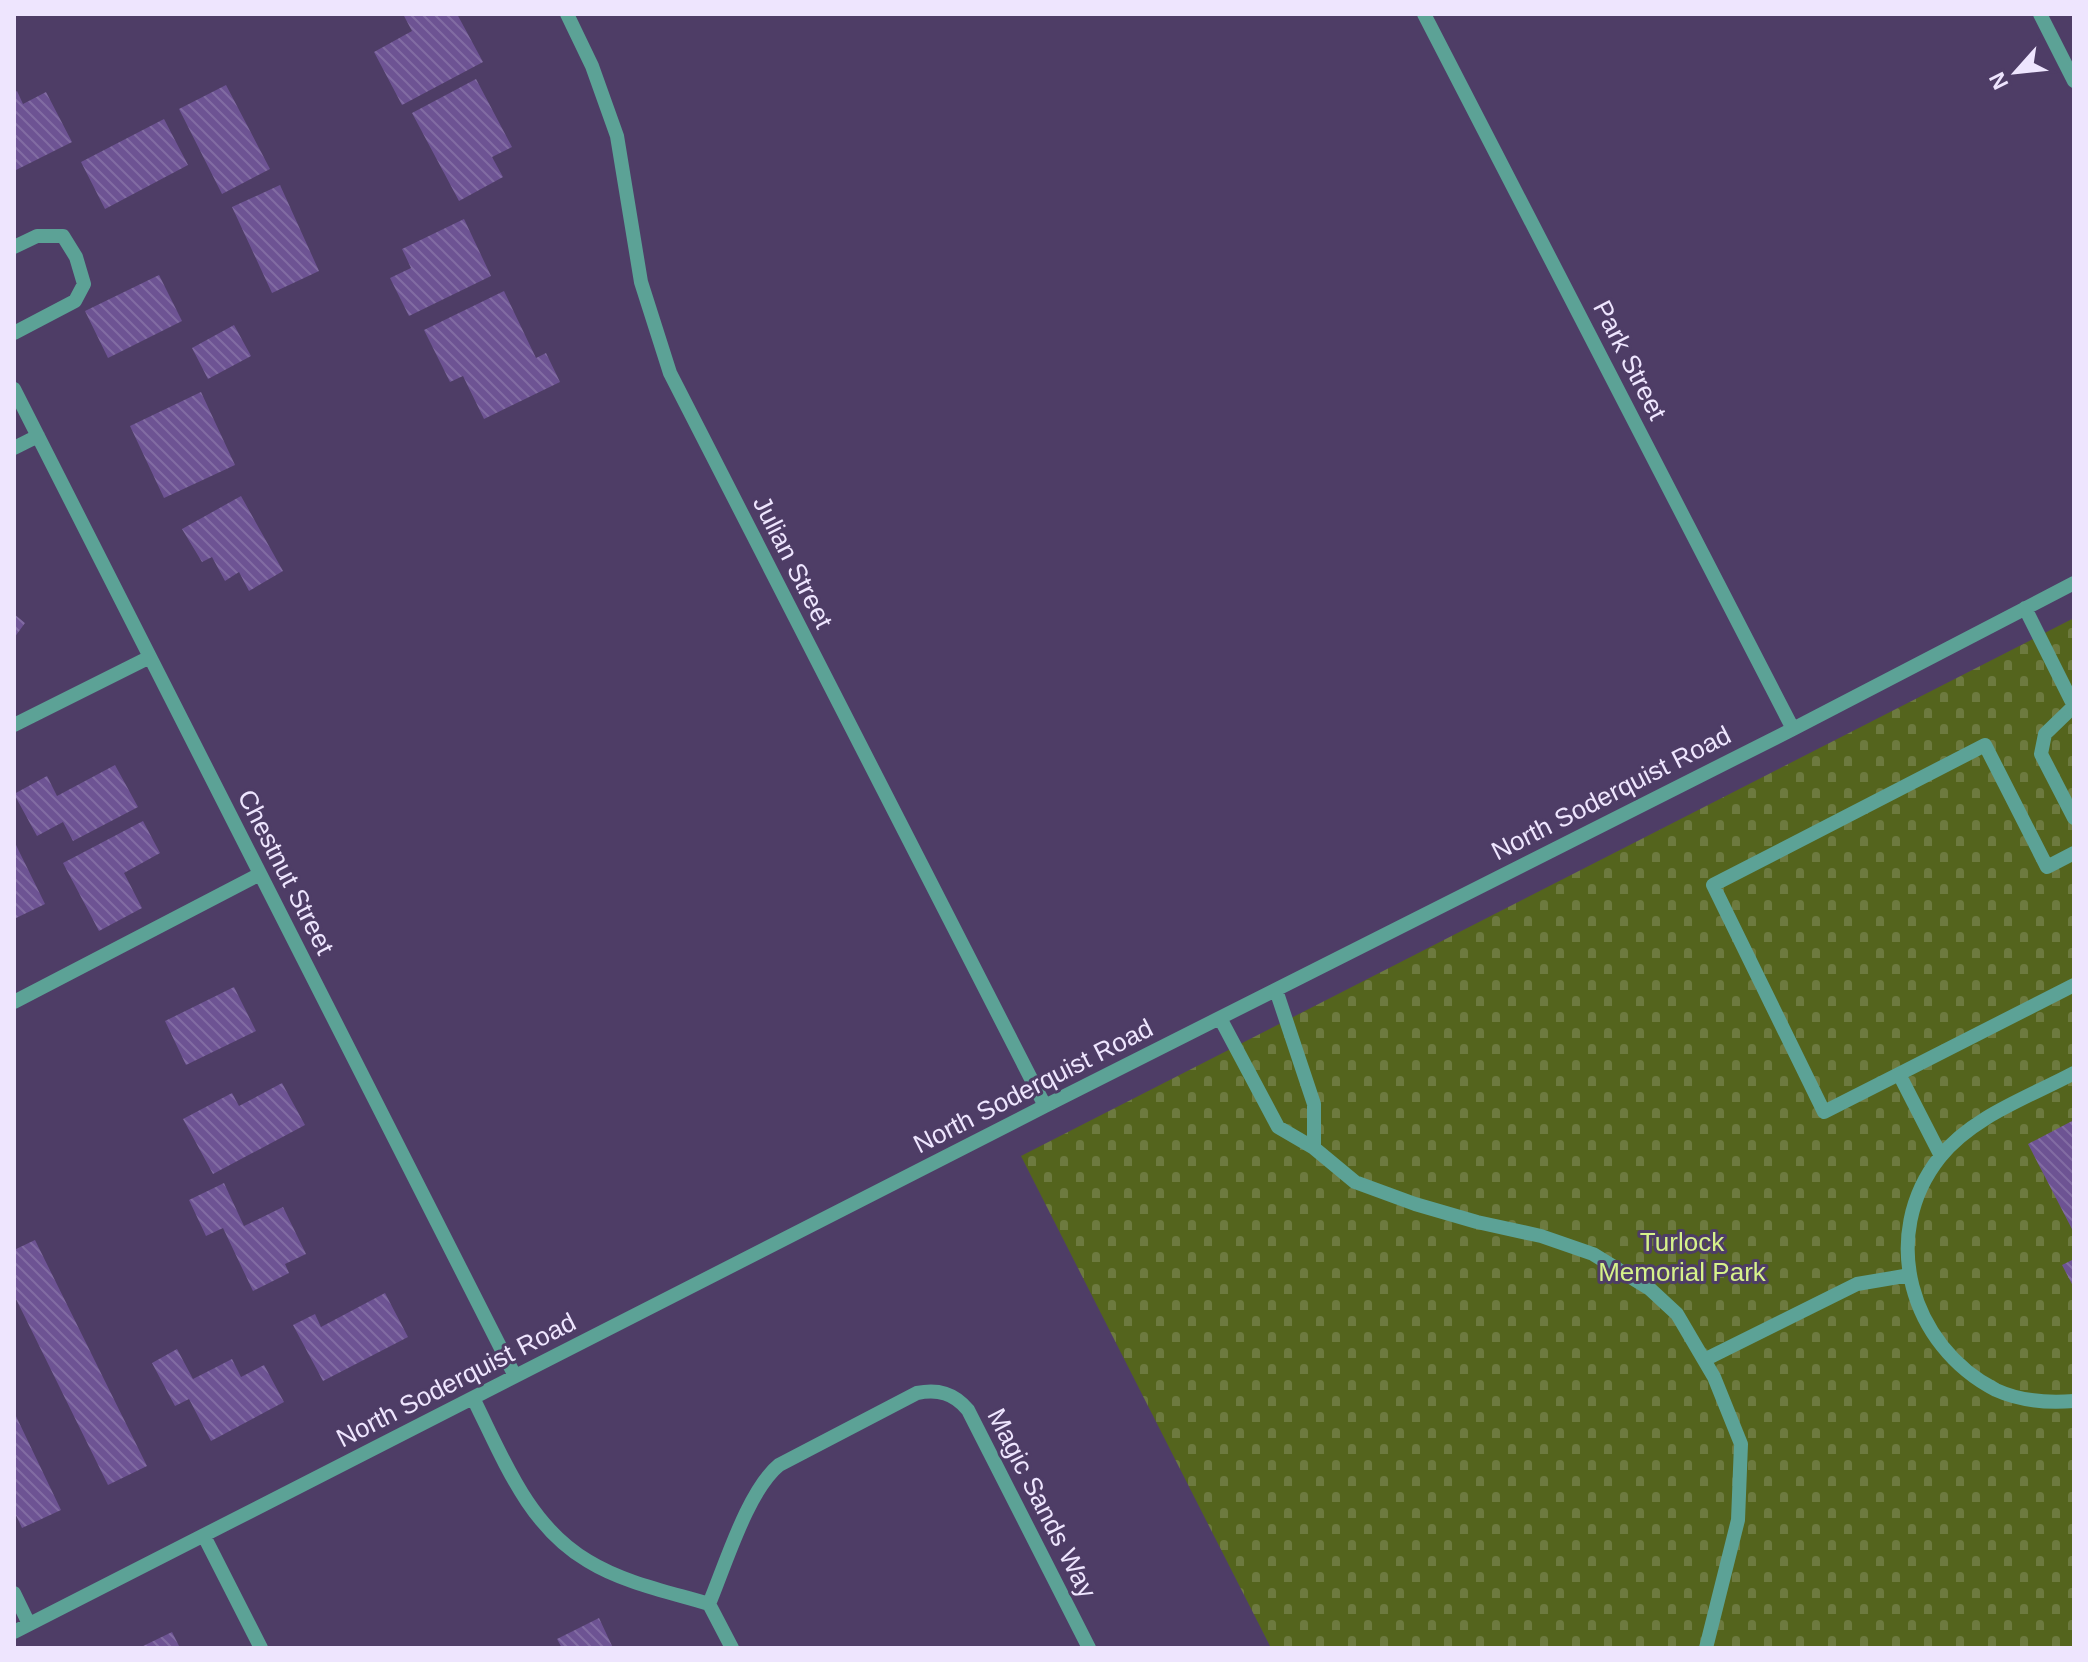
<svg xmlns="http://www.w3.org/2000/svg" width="2088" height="1662" font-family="Arial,sans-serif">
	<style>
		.cemetery { fill: url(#cemetery-stones) }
		.building { fill: url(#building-back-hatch) }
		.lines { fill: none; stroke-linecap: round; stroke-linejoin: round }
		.minor { stroke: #5ca296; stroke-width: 14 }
		.labels { text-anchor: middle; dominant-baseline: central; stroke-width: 6; stroke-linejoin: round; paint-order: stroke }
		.street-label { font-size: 26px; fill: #eee5fe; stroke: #4e3d66 }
		.park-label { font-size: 26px; fill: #d6f28a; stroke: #4e3d66 }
	</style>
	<defs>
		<pattern id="cemetery-stones" width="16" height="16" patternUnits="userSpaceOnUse" patternTransform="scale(2)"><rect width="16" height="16" fill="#54641d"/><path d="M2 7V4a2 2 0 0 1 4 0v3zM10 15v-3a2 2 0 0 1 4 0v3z" fill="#6d7a3f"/></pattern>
		<pattern id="building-back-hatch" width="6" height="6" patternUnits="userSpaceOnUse" patternTransform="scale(2)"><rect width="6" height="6" fill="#6d5393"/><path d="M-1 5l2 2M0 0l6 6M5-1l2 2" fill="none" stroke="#826ca3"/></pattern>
	</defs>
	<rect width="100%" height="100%" fill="#4e3d66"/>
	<!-- cemetery -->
	<path class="cemetery" d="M 2074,618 L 2074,1648 L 1271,1648 L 1021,1156 Z"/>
	<!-- building -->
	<path class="building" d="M 403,14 L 457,14 L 483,62 L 402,105 L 374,52 L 412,31 Z
		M 476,79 L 512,147 L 492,157 L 503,177 L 459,201 L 412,113 Z
		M 226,85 L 270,169 L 222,194 L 179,109 Z
		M 17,91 L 23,104 L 46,92 L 72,142 L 14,171 L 14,93 Z
		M 164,119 L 188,165 L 105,209 L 81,162 Z
		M 280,185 L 319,271 L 272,293 L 232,207 Z
		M 464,219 L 491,276 L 409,316 L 390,278 L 411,268 L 402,249 Z
		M 159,275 L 182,321 L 108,358 L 85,311 Z
		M 504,291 L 536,358 L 546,353 L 560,382 L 484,419 L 463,376 L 450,382 L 424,330 Z
		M 234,325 L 251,356 L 208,379 L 192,348 Z
		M 201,392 L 235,465 L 164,498 L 130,426 Z
		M 241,496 L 283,571 L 249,591 L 239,572 L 225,581 L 212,557 L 202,562 L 182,529 Z
		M 14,614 L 25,623 L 14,638 Z
		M 115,765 L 138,807 L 73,841 L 63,822 L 37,836 L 14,794 L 47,776 L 57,796 Z
		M 143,821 L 160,853 L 124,873 L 142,908 L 99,931 L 63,863 Z
		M 14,841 L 45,904 L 14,919 Z
		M 234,987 L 256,1031 L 186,1065 L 165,1021 Z
		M 282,1083 L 305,1125 L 213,1174 L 183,1119 L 232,1093 L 239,1106 Z
		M 2074,1120 L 2074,1233 L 2028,1144 Z
		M 224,1183 L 244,1226 L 283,1207 L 306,1254 L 285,1264 L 289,1273 L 253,1291 L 223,1228 L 206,1236 L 189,1200 Z
		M 35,1240 L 147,1466 L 108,1485 L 14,1295 L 14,1250 Z
		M 2074,1259 L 2074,1288 L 2062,1265 Z
		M 385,1293 L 408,1337 L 323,1381 L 293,1325 L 315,1314 L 321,1327 Z
		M 177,1349 L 193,1379 L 232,1359 L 241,1377 L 264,1365 L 284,1402 L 211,1441 L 189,1399 L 175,1406 L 152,1363 Z
		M 14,1412 L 61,1510 L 22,1528 L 14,1511 Z
		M 599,1618 L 613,1648 L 562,1648 L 557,1639 Z
		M 172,1632 L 180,1648 L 139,1648 Z"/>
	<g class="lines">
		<!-- minor -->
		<path class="minor" d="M 567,14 L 592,66 L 617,136 L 641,282 L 670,373 L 1045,1106
			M 1424,14 L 1793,729
			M 2040,14 L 2074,81
			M 14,247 L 37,236 L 63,236 L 76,257 L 84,284 L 75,301 L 14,333
			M 14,389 L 515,1376
			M 14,448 L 38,436
			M 2025,608 L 2074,706
			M 2074,706 L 2045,734 L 2041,754 L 2074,818
			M 14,725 L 150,657
			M 1276,990 L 1314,1104 L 1314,1148
			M 14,1002 L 260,874
			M 1220,1018 L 1278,1127 L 1314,1148 L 1355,1182 L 1415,1204 L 1477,1222 L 1541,1236 L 1593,1254 L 1650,1289 L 1677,1314 L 1714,1377 L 1741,1444 L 1738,1520 L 1706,1648
			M 2074,1073 C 2029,1097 1973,1116 1940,1157 C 1878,1235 1910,1346 1996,1390 C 2020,1401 2049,1403 2074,1401
			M 1899,1074 L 1824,1112 L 1713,885 L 1985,745 L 2047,867 L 2074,853
			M 1941,1156 L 1899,1074 L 2074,985
			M 1704,1360 L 1857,1284 L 1910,1275
			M 473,1398 C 503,1458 528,1526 588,1561 C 624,1583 669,1592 709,1604 L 732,1648
			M 204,1536 L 261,1648
			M 14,1593 L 29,1624
			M 709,1604 C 725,1566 748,1490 779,1465 L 917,1393 C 938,1389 954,1393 968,1410 L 1089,1648
			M 14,1632 L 1045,1106 L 1793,729 L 2074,583"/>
	</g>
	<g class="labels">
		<!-- street labels -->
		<g class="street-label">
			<text transform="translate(1630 360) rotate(63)">Park Street</text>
			<text transform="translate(793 562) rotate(63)">Julian Street</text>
			<text transform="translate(1611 793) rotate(-27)">North Soderquist Road</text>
			<text transform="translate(286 872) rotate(63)">Chestnut Street</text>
			<text transform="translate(1033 1086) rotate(-27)">North Soderquist Road</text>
			<text transform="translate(456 1380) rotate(-27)">North Soderquist Road</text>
			<text transform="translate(1042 1503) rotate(63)">Magic Sands Way</text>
		</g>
		<!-- park labels -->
		<g class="park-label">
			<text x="1682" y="1242">Turlock<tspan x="1682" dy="30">Memorial Park</tspan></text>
		</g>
	</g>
	<!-- border -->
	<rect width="2088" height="1662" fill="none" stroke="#eee5fe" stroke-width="32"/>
	<!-- north arrow -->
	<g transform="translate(2016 72) rotate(243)" stroke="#4e3d66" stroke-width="6" paint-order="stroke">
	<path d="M0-6L14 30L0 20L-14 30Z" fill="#eee5fe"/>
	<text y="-12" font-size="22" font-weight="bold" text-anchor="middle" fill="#eee5fe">N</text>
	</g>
</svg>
